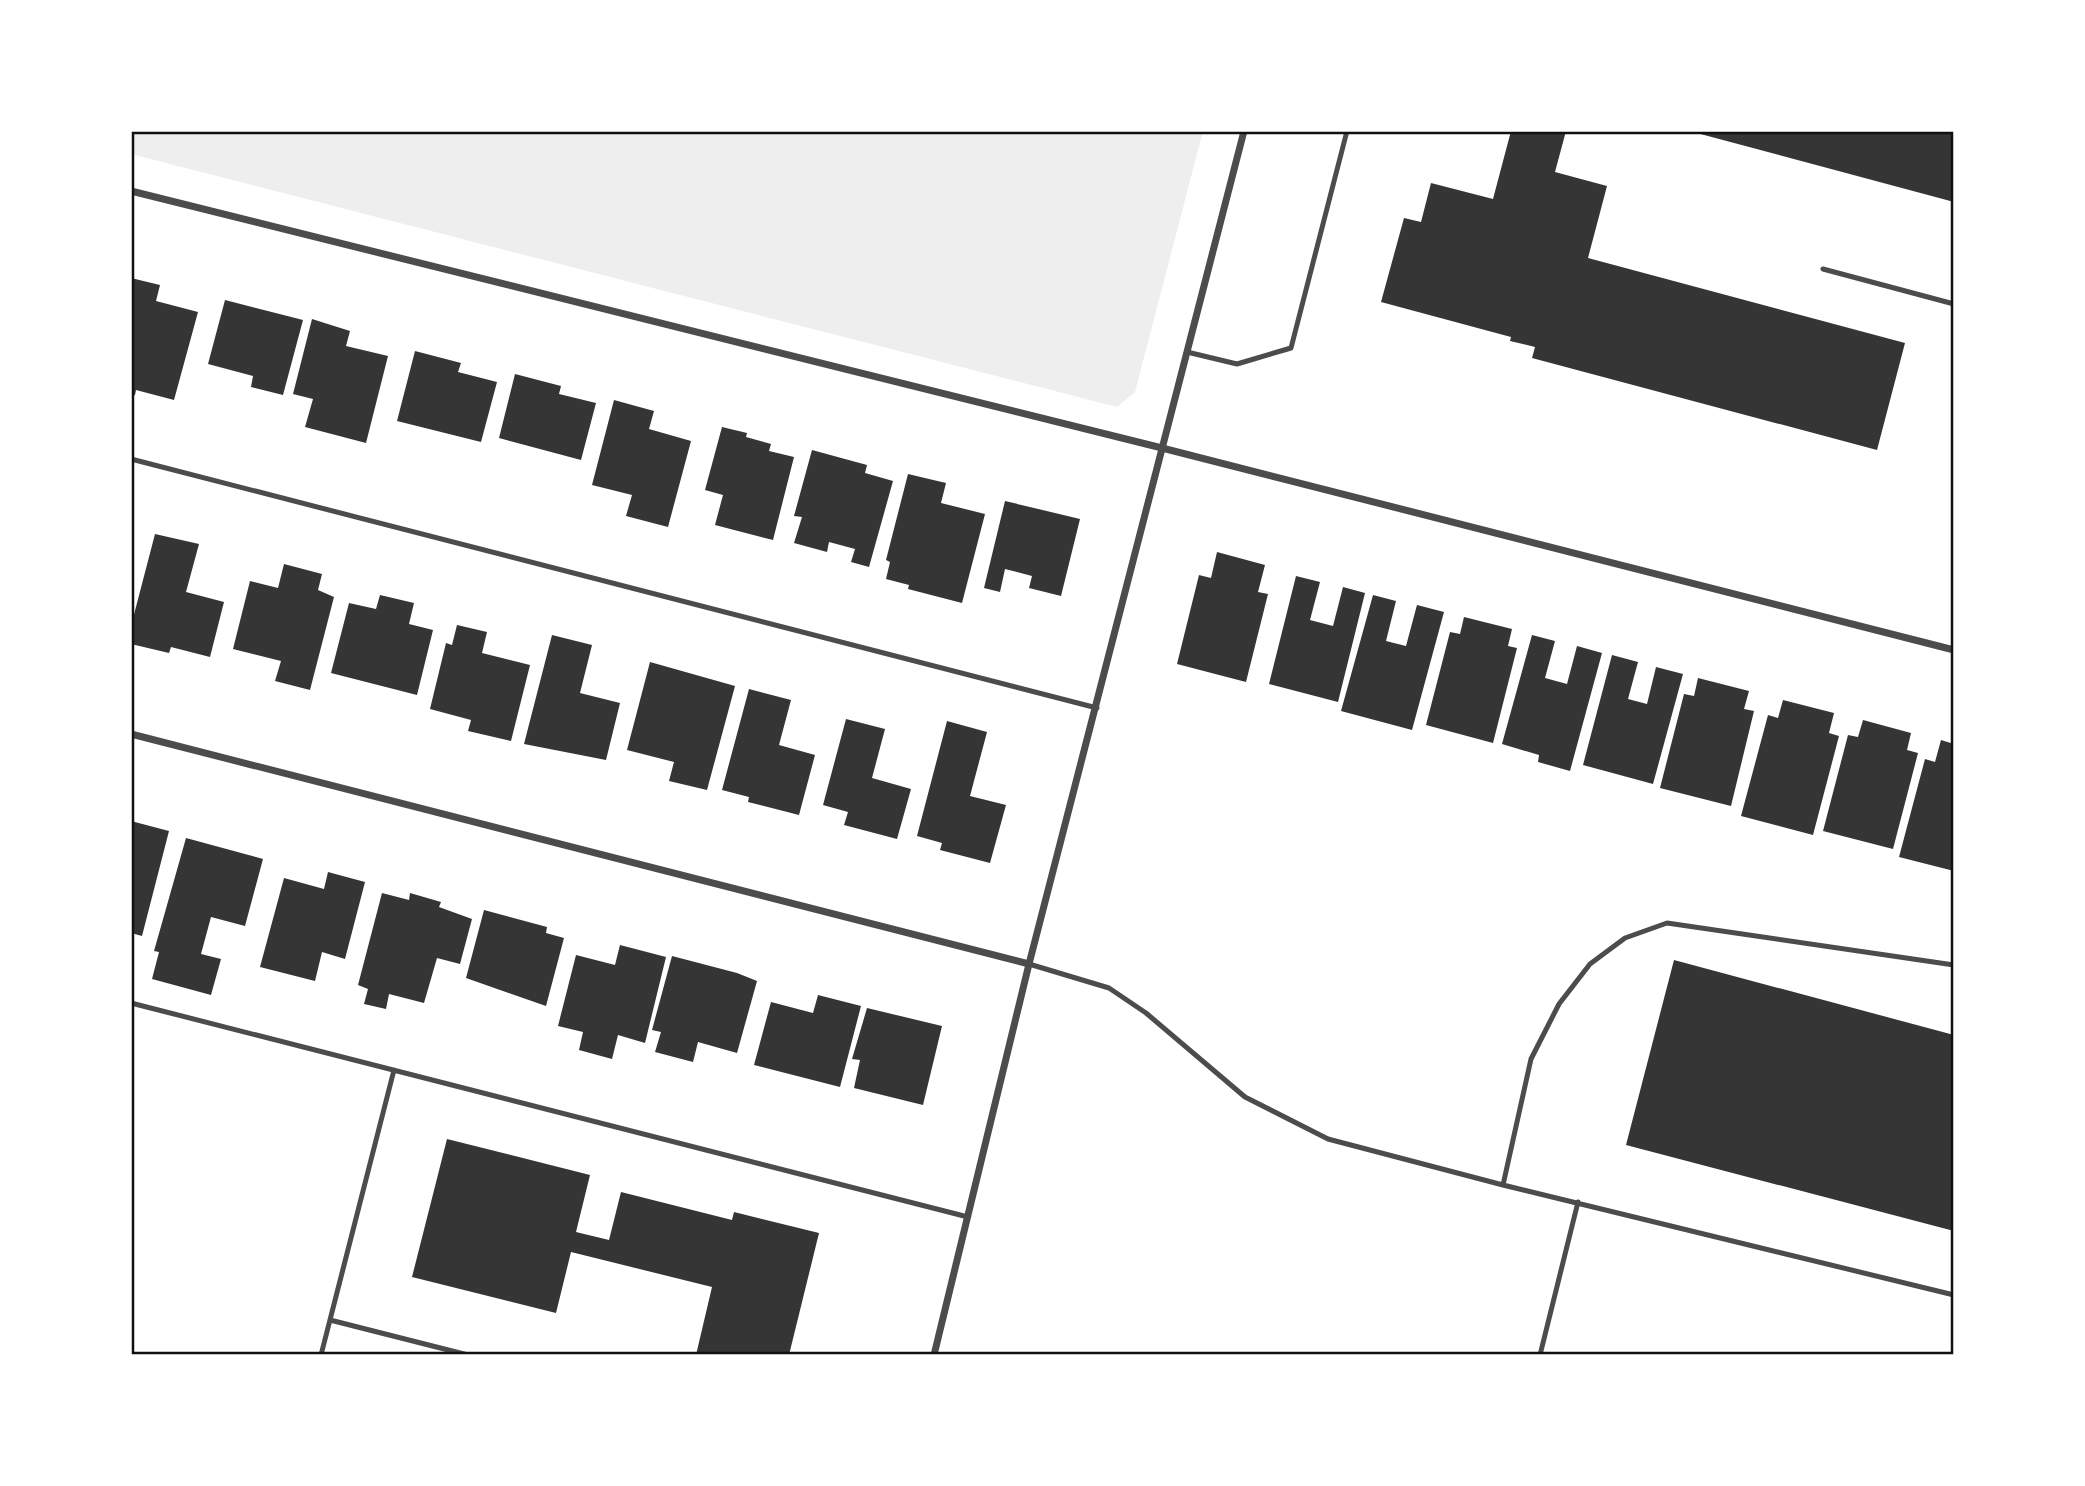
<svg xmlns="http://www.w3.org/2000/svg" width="2085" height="1486" font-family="'Work Sans',sans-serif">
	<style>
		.green { fill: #eee }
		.building { fill: #353535 }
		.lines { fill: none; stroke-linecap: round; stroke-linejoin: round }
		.service { stroke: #4c4c4c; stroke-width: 5 }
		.minor { stroke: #4c4c4c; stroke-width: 7 }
		.neatline { fill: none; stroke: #111; stroke-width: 2.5 }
	</style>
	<rect width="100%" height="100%" fill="#fff"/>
	<!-- green -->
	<path class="green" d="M 131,131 L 1203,131 L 1135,392 L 1117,407 L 131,154 Z"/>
	<!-- building -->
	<path class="building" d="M 1511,131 L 1566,131 L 1555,172 L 1607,186 L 1588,258 L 1905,343 L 1877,450 L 1532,358 L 1535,347 L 1510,341 L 1511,337 L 1381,302 L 1404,218 L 1421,222 L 1431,183 L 1493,199 Z
		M 1693,131 L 1954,131 L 1954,202 L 1693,132 Z
		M 131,278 L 160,285 L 156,301 L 198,312 L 174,400 L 136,390 L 135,395 L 131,395 Z
		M 225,300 L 303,320 L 283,395 L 251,387 L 253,376 L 208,364 Z
		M 312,319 L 350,331 L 346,346 L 388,356 L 366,443 L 305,427 L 313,399 L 293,394 Z
		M 415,351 L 461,363 L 458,372 L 497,382 L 481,442 L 397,421 Z
		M 515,374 L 561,386 L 559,394 L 596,403 L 581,460 L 499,438 Z
		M 614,400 L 654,411 L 649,429 L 691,441 L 668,527 L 626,516 L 632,495 L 592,485 Z
		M 722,427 L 747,433 L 746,437 L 771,444 L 769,451 L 794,457 L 773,540 L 715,525 L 723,495 L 705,490 Z
		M 812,450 L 867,465 L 865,473 L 893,481 L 869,567 L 851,562 L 855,549 L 829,542 L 827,552 L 794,543 L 802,517 L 794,516 Z
		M 908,474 L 946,483 L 941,503 L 985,514 L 962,603 L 908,589 L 909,585 L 886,579 L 890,562 L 886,560 Z
		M 1005,501 L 1080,519 L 1061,596 L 1029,588 L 1032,576 L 1005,569 L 1000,592 L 984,588 Z
		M 155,534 L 199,544 L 186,592 L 224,602 L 210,657 L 171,647 L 169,653 L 131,644 L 131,626 Z
		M 1217,552 L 1265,565 L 1258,592 L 1268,594 L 1246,682 L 1177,664 L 1199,575 L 1211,578 Z
		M 284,564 L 322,574 L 318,590 L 334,597 L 310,690 L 275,681 L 281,661 L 233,649 L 250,581 L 278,588 Z
		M 1296,576 L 1320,582 L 1310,620 L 1333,626 L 1343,587 L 1365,593 L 1338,702 L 1269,684 Z
		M 380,595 L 414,603 L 409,624 L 433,630 L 417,695 L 331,673 L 349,603 L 376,609 Z
		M 1373,595 L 1396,601 L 1386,641 L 1406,646 L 1417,605 L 1444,612 L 1412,730 L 1341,711 Z
		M 1464,617 L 1512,629 L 1508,646 L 1517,648 L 1493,743 L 1426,725 L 1450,632 L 1460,634 Z
		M 457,625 L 487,632 L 482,653 L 530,665 L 511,741 L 468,731 L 471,720 L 430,709 L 446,643 L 452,645 Z
		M 552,635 L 592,645 L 580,693 L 620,703 L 606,760 L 524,744 Z
		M 1532,635 L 1555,641 L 1545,678 L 1567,684 L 1577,646 L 1602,653 L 1570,771 L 1538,762 L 1539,755 L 1502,744 Z
		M 1612,655 L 1638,662 L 1628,699 L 1647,704 L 1656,667 L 1683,674 L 1653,784 L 1583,765 Z
		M 650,662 L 735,686 L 707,790 L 669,781 L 674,762 L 627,750 Z
		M 1698,678 L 1749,691 L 1744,709 L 1754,711 L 1731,806 L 1660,788 L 1684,694 L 1694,696 Z
		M 749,689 L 791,700 L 779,745 L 815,755 L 799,815 L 748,802 L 749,797 L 722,790 Z
		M 1783,700 L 1834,713 L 1829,733 L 1839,736 L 1813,835 L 1741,816 L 1768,715 L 1778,718 Z
		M 846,719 L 885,729 L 872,778 L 911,789 L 897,839 L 844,825 L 848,812 L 823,805 Z
		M 1863,720 L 1911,733 L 1907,750 L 1918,753 L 1893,849 L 1823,831 L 1848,735 L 1858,737 Z
		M 947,721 L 987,732 L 970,796 L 1006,805 L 990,863 L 940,850 L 942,843 L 917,836 Z
		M 1941,740 L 1954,744 L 1954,871 L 1899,857 L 1925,759 L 1935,762 Z
		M 131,821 L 169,831 L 142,936 L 131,933 Z
		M 186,838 L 263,859 L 245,926 L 211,917 L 201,954 L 221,959 L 211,995 L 152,979 L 159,952 L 154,951 Z
		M 328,872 L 365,882 L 345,959 L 322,952 L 315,981 L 260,967 L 284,878 L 324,889 Z
		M 382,893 L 409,900 L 410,893 L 441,902 L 439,907 L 472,919 L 460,964 L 437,958 L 424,1003 L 389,994 L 386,1009 L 364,1004 L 368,989 L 358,985 Z
		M 484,910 L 547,927 L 546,933 L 564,938 L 546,1006 L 466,978 Z
		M 620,945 L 666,957 L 645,1043 L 618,1035 L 612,1059 L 579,1050 L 583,1032 L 558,1026 L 576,955 L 615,965 Z
		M 672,956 L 737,973 L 757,981 L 737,1053 L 698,1042 L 693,1062 L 655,1052 L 661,1032 L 652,1030 Z
		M 1674,960 L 1954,1035 L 1954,1231 L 1626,1145 Z
		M 818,995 L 861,1006 L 840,1087 L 754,1065 L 771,1002 L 813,1013 Z
		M 867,1008 L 942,1026 L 923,1105 L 854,1088 L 860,1060 L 852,1059 Z
		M 447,1139 L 590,1175 L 576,1232 L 609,1240 L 621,1192 L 732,1220 L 734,1212 L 819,1233 L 789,1355 L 696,1355 L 712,1287 L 571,1252 L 556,1313 L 412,1277 Z"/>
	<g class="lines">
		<!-- service -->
		<path class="service" d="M 1823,269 L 1954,304
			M 1187,352 L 1237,364 L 1291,348 L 1347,131
			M 131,459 L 1097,708
			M 1029,964 L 1109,988 L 1146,1013 L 1245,1097 L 1328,1139 L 1503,1185 L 1954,1295
			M 131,1003 L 968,1217
			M 1503,1185 L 1531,1059 L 1559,1004 L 1590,964 L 1625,938 L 1667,923 L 1954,965
			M 330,1320 L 468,1355
			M 321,1355 L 394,1070
			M 1540,1355 L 1578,1202"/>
		<!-- minor -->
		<path class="minor" d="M 131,191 L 1162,448 L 1954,650
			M 131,734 L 1029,964
			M 934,1355 L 1029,964 L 1244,131"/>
	</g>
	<!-- border -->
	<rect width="2085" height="1486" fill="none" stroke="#ffffff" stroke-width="266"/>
	<rect x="133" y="133" width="1819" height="1220" class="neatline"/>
</svg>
